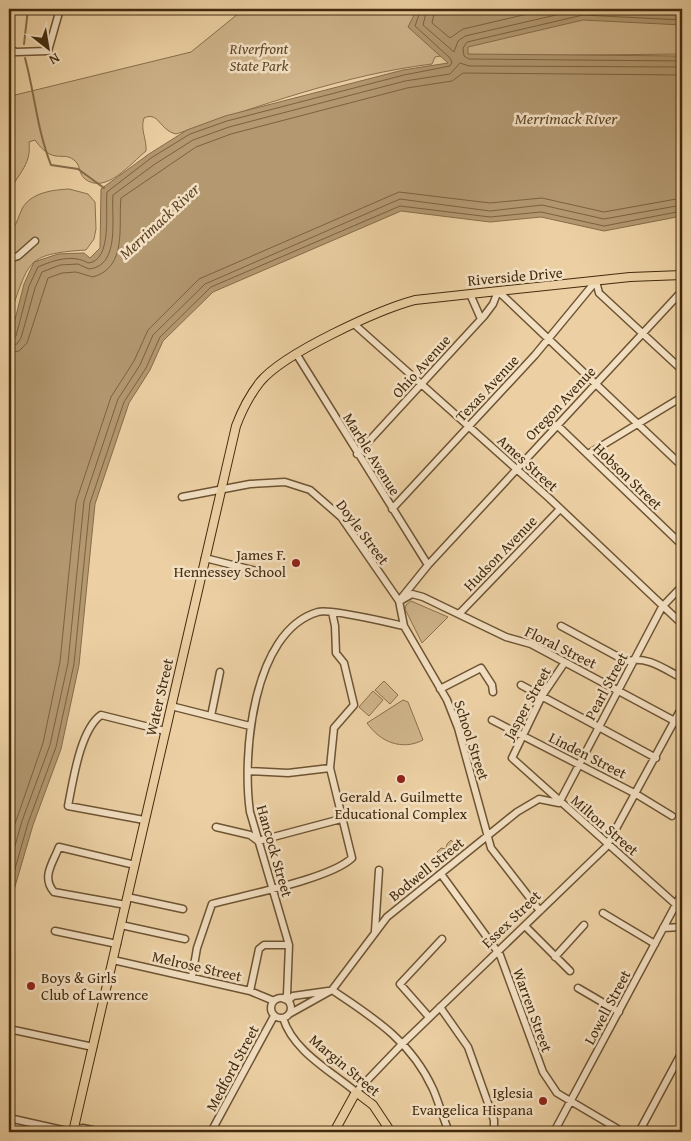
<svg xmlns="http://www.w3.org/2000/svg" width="691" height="1141" font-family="'Gentium Book Plus',serif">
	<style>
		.green { fill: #cfb48a; stroke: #89704c }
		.water { fill: #b39870; stroke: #866c49 }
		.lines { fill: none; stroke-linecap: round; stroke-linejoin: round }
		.shore { stroke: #7b623f; stroke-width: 1 }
		.stream { stroke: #866c49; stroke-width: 2 }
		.minor-casing { stroke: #6d5433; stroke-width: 9 }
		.major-casing { stroke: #432b0e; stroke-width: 10 }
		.minor { stroke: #f3e0c3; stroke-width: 6 }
		.major { stroke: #ecd0a3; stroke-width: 8 }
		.poi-dot { fill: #8f2418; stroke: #f3e0c3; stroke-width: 2 }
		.labels { text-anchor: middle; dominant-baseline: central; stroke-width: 5; stroke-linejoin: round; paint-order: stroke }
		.park-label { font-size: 15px; font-style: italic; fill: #5f4627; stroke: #f3e0c3 }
		.street-label { font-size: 15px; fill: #432b0e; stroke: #f3e0c3 }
		.poi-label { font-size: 15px; fill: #432b0e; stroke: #f3e0c3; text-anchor: end }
		.water-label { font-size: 16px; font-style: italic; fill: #5f4626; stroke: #f3e0c3 }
	</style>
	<rect width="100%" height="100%" fill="#ecd0a3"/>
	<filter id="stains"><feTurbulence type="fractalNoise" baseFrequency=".004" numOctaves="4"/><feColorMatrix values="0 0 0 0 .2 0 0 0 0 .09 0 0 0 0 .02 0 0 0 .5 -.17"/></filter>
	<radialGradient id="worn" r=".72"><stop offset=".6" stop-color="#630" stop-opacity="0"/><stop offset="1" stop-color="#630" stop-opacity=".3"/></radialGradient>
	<!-- green -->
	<path class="green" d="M 244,9 L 682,9 L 682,54 L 493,56 L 452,54 L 435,57 L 432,64 C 343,75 260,106 176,134 C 159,130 159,111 144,118 C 140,130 147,139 146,151 C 131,163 106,195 85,179 C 78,173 81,165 74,160 C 68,155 63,157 56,156 C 47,155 40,147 35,140 L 29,142 C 32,167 15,175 9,195 L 9,99 L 11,96 L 191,52 Z
		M 69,189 L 88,194 L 95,202 L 96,229 L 94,239 L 86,250 C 23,254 30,262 9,317 L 9,211 L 13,228 C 18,222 19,214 23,207 C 33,192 53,190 69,189 Z
		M 411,601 L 448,617 L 422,643 L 405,609 L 406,605 Z
		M 384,681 L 398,695 L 390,704 L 375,690 Z
		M 373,691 L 383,700 L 369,716 L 359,707 Z
		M 403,700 L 408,702 L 423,740 C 402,751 380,742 367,723 Z
		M 451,840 L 459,849 L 444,861 L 437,852 L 441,848 L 446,849 L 447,844 Z"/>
	<!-- water -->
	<path class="water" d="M 417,9 L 682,9 L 682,25 L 583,20 L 468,47 L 468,54 L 682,56 L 682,216 L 604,231 L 541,217 L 490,222 L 401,211 L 213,292 L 163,341 L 150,370 L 129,403 L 95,504 L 79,665 L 61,749 L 33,825 L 9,907 L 9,343 L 24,284 L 34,262 L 58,254 L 84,253 L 90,258 L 100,248 L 101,189 L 149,154 L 187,130 L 225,116 L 403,70 L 448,63 L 408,27 Z"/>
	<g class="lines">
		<!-- shore -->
		<path class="shore" d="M 427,9 L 423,25 L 454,52 L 458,41 L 465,36 L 582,9 L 682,13
			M 435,9 L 432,23 L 450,38 L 463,29 L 549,9
			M 682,20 L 583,15 L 467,42 L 463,48 L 464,56 L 469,59 L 682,61
			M 9,339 L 16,336 L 29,286 L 38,267 C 54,260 73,254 88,263 C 113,261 105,209 107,192 L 151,158 L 190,134 L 227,121 L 404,75 L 450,66 L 452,62 L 450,58 L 415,26 L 421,9
			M 9,346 L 17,344 L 21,338 L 35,288 L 42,272 L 60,265 L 78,264 L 89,269 C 121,266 111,216 113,195 L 155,164 L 193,140 L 229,127 L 405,81 L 450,74 L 460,63 L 469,66 L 682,67
			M 9,353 L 19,351 L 27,343 L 48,278 L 62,273 L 76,272 L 93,277 C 128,267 118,225 121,198 L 196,147 L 231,134 L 407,88 L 452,81 L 463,73 L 682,75
			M 9,841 L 43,743 L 60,662 L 76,502 L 111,397 L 134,361 L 148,330 L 199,279 L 399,192 L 490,203 L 542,198 L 604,212 L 682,198
			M 9,867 L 22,821 L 50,745 L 68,663 L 84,501 L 118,399 L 140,365 L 153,335 L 205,284 L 400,199 L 490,211 L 542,205 L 604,219 L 682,205
			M 9,890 L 28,823 L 56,747 L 74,664 L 90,503 L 124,402 L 146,368 L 160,337 L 211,287 L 400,206 L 490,217 L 541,212 L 604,226 L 682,211"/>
		<!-- stream -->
		<path class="stream" d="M 24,44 L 28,9
			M 25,58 C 35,95 37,130 51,165 L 78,169 L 104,188"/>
		<!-- minor casing -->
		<g class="minor-casing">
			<path id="minor" d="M 9,23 L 10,9
				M 9,49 L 16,52 L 48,51 L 60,9
				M 9,259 L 18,256 L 35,241
				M 596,281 L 599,293 L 682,370
				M 470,294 L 481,319
				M 354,324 L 549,498 L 682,624
				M 297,355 L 428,565
				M 557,425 L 682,545
				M 357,454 L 484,316 L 493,304 L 498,291 L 682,466
				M 588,454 L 682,397
				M 182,497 L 250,484 L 285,482 L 310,490 L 341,517 L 399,601 L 404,626 L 447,700 L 458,728 L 491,848 L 540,911
				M 392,509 L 535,355 L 596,281
				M 205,558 L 268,574
				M 399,601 L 428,565 L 682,291
				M 400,601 L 412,594 L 423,597 L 506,637 L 531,644 L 682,725
				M 459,614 L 560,509
				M 561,626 L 622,659 L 628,661 C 646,655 666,670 682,678
				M 565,662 L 542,696 L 512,758 L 682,910
				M 521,685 L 656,758
				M 440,689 L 481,668 L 492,685 L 493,692
				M 171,706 L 250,726
				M 211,716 L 220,672
				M 492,720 L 636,794 L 672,816
				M 248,771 L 288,773 L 330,768
				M 144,820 L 68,806 C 73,781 80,730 101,715 L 165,731
				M 216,827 L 250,835 L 258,841 L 341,819
				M 441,874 L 500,955 L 543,1072 L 557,1093 L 623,1132
				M 127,897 L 183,909
				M 126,905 L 54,892 C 41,877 53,863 59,847 L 135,865
				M 603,913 L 655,944
				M 121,925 L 185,939
				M 525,926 L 570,971
				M 663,928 L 682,927
				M 55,931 L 117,944
				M 375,931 L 379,870
				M 555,957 L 584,925
				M 113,960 L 250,991 L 274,1001
				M 192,977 L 197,948 L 212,904 C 245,895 330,879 352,858 L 330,768 L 334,728 L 354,705 L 344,663 L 336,653 L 335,626 L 332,612
				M 578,988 L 619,1012
				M 332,990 C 374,1018 411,1041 433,1089 C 439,1103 443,1118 449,1132
				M 250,991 L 259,949 L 264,945 L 289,945
				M271 1008a10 10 0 1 1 20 0a10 10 0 1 1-20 0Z
				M 284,999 L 287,995 L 289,945 L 250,812 C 242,756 252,631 318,612 C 329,608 390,623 404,626
				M 288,1001 L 293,996 L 328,991
				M 440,1007 L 468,1047 L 494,1120 L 494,1132
				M 289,1014 L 332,990 L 387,917 L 517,812 L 539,799 L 559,803 L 662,607 L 682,586
				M 429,1017 L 400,984 L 442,939
				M 283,1018 C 293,1051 331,1071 356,1092 L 402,1044 L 606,847 L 682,707
				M 9,1029 L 93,1047
				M 9,1118 L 67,1131 L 83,1128 L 101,1132
				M 211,1132 L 274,1016
				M 554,1132 L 682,893
				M 639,1132 L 682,1052"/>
		</g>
		<!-- major casing -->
		<g class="major-casing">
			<path id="major" d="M 73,1132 L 236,426 C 242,410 249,396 260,382 C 284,353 378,310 415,300 L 630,277 L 682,275
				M 334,1132 L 356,1092 L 373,1105 L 391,1132"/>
		</g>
		<!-- minor -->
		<use href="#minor" class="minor"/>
		<!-- major -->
		<use href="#major" class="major"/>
	</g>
	<!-- markers -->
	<g class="poi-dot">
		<circle cx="296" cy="563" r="5"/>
		<circle cx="401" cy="779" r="5"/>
		<circle cx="31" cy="986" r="5"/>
		<circle cx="543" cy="1101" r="5"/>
	</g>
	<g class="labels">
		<!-- park labels -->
		<g class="park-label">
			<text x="259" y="48">Riverfront<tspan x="259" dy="17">State Park</tspan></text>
		</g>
		<!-- street labels -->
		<g class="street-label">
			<text transform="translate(515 276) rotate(-5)">Riverside Drive</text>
			<text transform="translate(421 366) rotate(-48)">Ohio Avenue</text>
			<text transform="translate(487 388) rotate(-47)">Texas Avenue</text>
			<text transform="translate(560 403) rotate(-47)">Oregon Avenue</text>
			<text transform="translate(372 454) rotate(58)">Marble Avenue</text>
			<text transform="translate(528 463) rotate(42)">Ames Street</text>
			<text transform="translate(628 476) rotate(44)">Hobson Street</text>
			<text transform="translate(363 532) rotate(53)">Doyle Street</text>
			<text transform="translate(500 553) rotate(-46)">Hudson Avenue</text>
			<text transform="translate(561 647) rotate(26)">Floral Street</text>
			<text transform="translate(606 686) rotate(-62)">Pearl Street</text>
			<text transform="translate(159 697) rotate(-77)">Water Street</text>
			<text transform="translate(527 703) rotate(-61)">Jasper Street</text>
			<text transform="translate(472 740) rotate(72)">School Street</text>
			<text transform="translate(588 755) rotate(27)">Linden Street</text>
			<text transform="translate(605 825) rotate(41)">Milton Street</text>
			<text transform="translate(275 851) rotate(74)">Hancock Street</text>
			<text transform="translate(426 869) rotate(-39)">Bodwell Street</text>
			<text transform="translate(511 919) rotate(-44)">Essex Street</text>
			<text transform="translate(197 966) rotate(13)">Melrose Street</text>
			<text transform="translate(607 1007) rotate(-62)">Lowell Street</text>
			<text transform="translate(533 1010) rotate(70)">Warren Street</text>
			<text transform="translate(345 1065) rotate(40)">Margin Street</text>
			<text transform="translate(232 1068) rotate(-62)">Medford Street</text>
		</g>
		<!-- poi labels -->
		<g class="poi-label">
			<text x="286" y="554">James F.<tspan x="286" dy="17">Hennessey School</tspan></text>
			<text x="401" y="796" text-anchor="middle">Gerald A. Guilmette<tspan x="401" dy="17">Educational Complex</tspan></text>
			<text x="41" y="977" text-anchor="start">Boys &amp; Girls<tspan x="41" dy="17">Club of Lawrence</tspan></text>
			<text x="533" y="1092">Iglesia<tspan x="533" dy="17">Evangelica Hispana</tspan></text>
		</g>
		<!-- water labels -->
		<g class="water-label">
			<text x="566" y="118">Merrimack River</text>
			<text transform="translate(159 221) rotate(-43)">Merrimack River</text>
		</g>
	</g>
	<!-- margin -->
	<rect width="691" height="1141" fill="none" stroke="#ecd0a3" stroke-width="30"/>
	<rect x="10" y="10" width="671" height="1121" fill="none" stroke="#432b0e" stroke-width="2.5"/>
	<rect x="15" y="15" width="661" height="1111" fill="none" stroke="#432b0e"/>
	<!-- north arrow -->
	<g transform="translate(48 48) rotate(149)" stroke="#f3e0c3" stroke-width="4" paint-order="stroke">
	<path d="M0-4L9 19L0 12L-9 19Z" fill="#432b0e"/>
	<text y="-8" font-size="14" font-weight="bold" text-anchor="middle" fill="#432b0e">N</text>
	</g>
	<rect width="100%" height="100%" filter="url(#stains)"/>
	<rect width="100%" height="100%" fill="url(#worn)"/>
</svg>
